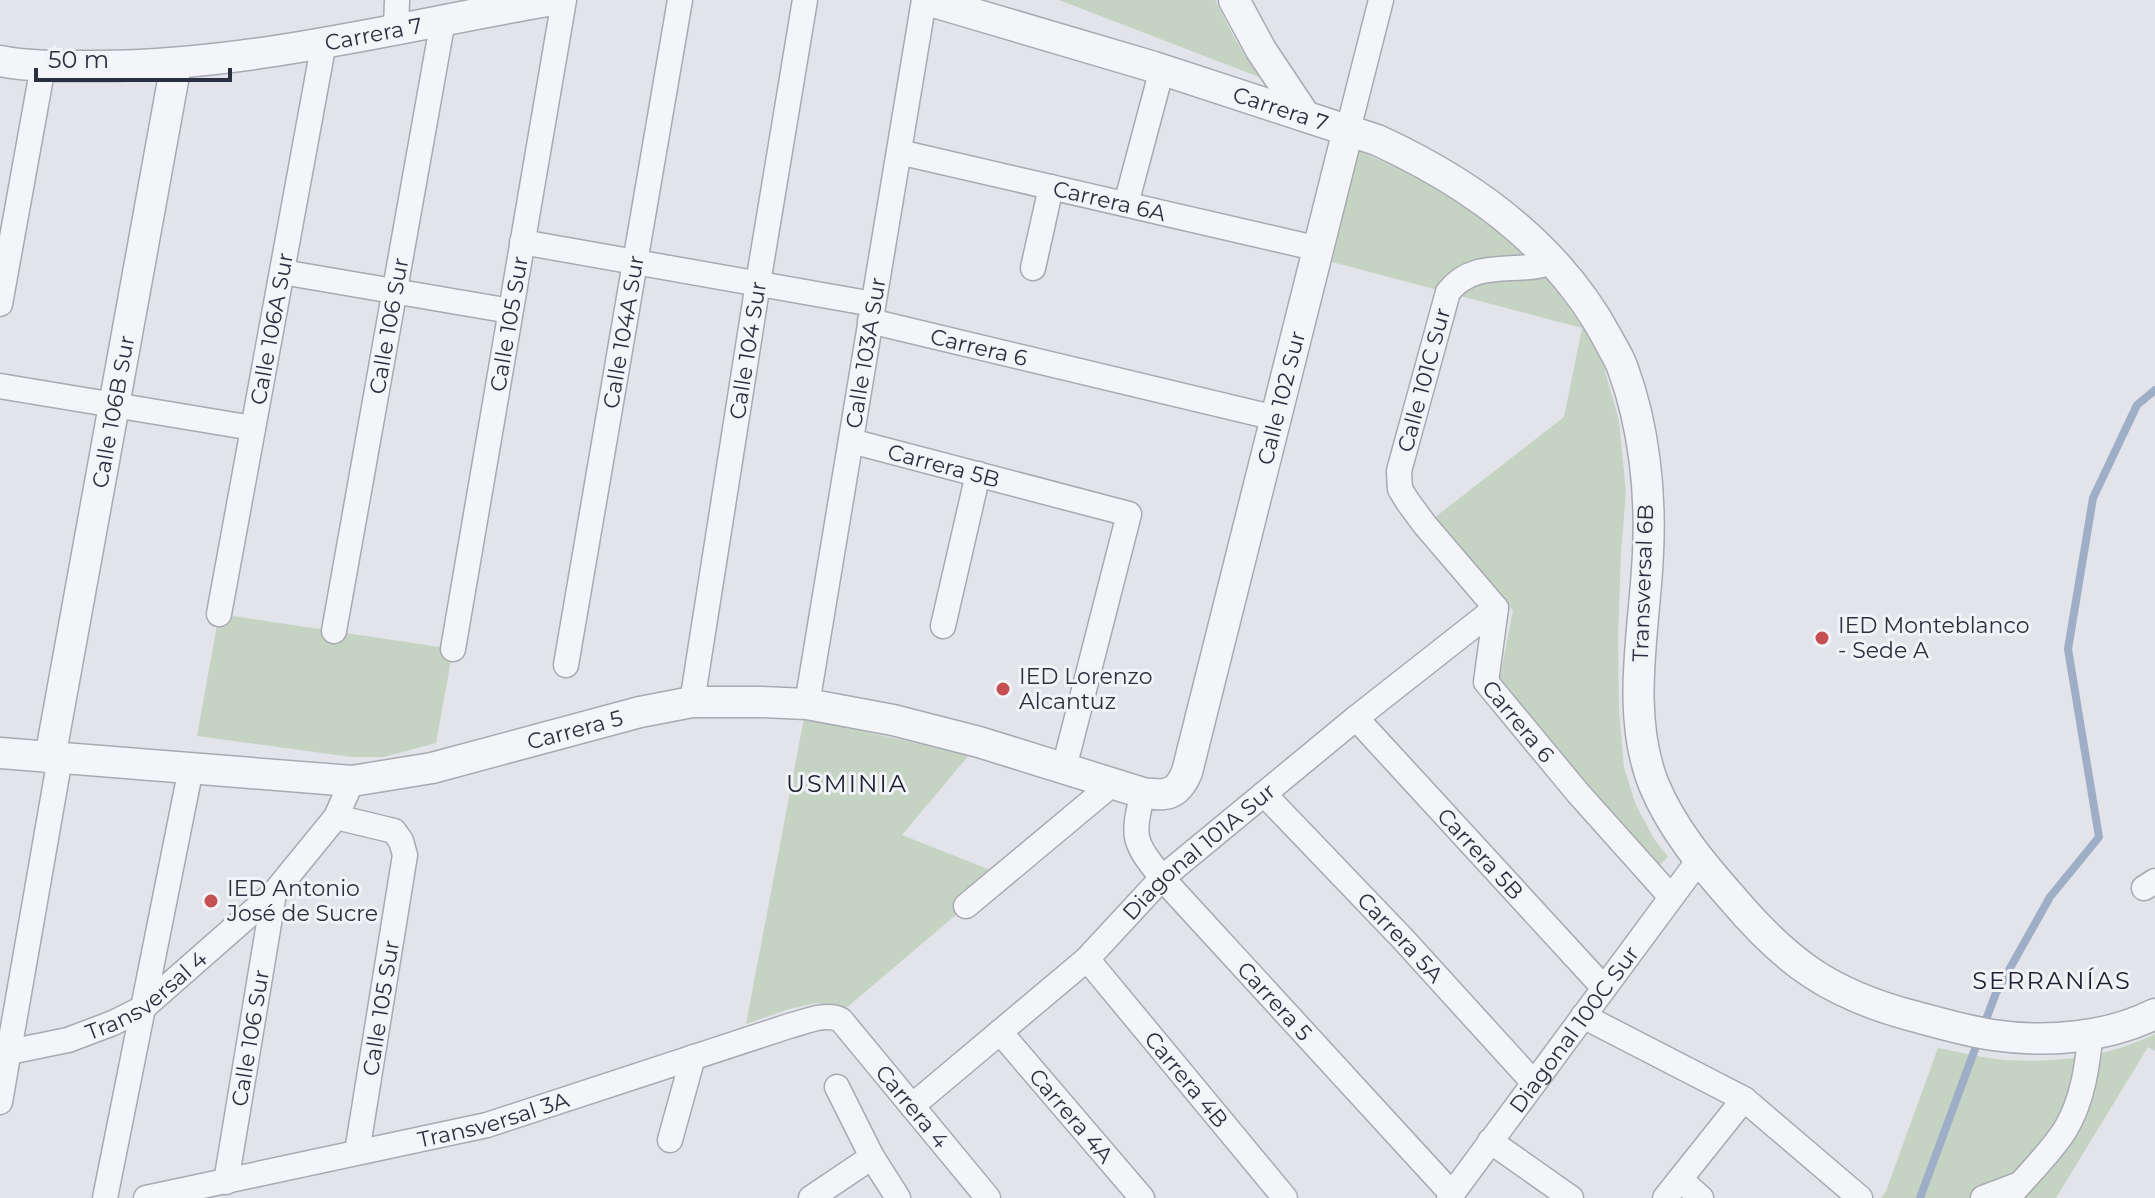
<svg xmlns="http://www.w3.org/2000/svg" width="2155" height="1198" font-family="Montserrat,sans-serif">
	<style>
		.green { fill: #c5d3c3 }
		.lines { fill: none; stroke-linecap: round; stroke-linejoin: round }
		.stream { stroke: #9faec7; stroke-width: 8 }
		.minor-casing { stroke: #a7aab3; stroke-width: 27 }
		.tertiary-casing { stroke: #a7aab3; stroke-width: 33 }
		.minor { stroke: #f4f5f8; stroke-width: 24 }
		.tertiary { stroke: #f4f5f8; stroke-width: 30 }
		.poi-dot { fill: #c64f54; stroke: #f1f3f7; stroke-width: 3 }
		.labels { text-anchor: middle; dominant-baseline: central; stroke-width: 6; stroke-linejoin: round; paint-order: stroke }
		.street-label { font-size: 22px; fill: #2b3040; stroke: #f1f3f7 }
		.poi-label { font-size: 22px; fill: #2b3040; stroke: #f1f3f7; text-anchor: start }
		.neighbourhood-label { font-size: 24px; letter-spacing: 2px; fill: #1d2131; stroke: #f1f3f7 }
	</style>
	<rect width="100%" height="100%" fill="#e2e4e9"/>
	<!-- green -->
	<path class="green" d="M 1059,0 L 1215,0 L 1235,39 L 1259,77 Z
		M 1359,151 L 1407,172 L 1457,202 L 1506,236 L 1549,280 L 1583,328 L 1603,364 L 1619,421 L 1626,492 L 1621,553 L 1618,636 L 1619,711 L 1624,767 L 1635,803 L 1654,839 L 1668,857 L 1659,866 L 1499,682 L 1513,610 L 1434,518 L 1564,417 L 1582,328 L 1332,262 Z
		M 219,614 L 453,649 L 436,743 L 384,757 L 352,757 L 197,736 Z
		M 804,718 L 969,755 L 902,835 L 1003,875 L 845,1009 L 817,1003 L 789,1009 L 746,1024 Z
		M 2155,1034 L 2155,1051 L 2148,1047 L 2056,1198 L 1881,1198 L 1886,1191 L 1938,1048 C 1960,1052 1982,1058 2005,1060 C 2057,1063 2108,1057 2155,1034 Z"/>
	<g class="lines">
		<!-- stream -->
		<path class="stream" d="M 1987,1017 L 1996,993 L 2050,897 L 2099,837 L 2068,649 L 2093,498 L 2137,405 L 2155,390
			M 1920,1198 L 1975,1049"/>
		<!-- minor casing -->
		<g class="minor-casing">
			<g id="minor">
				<path d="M 396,29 L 397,0"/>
				<path d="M 1348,130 L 1381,0"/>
				<path id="s1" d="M 899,152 L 1319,249"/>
				<path d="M 1126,204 L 1162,69"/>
				<path d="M 522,242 L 873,304"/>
				<path id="s2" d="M 1554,261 C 1546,264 1538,267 1529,267 C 1497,270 1470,265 1448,292 L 1399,471 L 1400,489 L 1408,502 L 1425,525 L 1496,608 L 1486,682 L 1578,793 L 1671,897"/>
				<path d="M 1033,268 L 1051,187"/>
				<path d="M 282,272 L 510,311"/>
				<path d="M 0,304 L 43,66"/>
				<path id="s3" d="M 870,321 L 1276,418"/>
				<path d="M 0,386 L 253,428"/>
				<path id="s4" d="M 851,441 L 1129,514 L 1064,768"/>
				<path id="s5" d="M 219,614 L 324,42"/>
				<path d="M 943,626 L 978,474"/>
				<path id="s6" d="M 334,631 L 443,20"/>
				<path id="s7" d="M 453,649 L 564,0"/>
				<path id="s8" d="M 566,665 L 680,0"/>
				<path id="s9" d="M 692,702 L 758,283 L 805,0"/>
				<path id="s10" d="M 807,704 L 924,0"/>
				<path id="s11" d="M 1356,718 L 1604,988"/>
				<path id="s12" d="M 1143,793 C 1131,839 1134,842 1162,878 L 1452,1194"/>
				<path id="s13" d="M 1264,794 L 1403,939 L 1534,1083"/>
				<path d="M 336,817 L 394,831 L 401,841 L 405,855 L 357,1152"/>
				<path d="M 2144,888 L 2155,881"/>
				<path d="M 966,906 L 1111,785"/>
				<path id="s14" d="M 1087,959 L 1285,1198"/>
				<path d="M 1583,1016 L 1744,1099 L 1860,1198"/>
				<path id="s15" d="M 1000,1032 L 1142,1198"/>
				<path id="s16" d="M 0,1051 L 9,1052 L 68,1040 L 113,1023 L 143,1008 L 274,893 L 336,817 L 352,781"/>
				<path d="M 837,1087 L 872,1157 L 898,1198"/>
				<path d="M 0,1102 L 60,758"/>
				<path id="s17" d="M 912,1106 L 1087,959 L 1162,878 L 1356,718 L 1496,608"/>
				<path d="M 670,1140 L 693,1057"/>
				<path d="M 1490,1141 L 1571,1198"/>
				<path d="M 1681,1180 L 1701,1198"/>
				<path id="s18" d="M 226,1182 L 274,893"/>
				<path d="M 105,1198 L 191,768"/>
				<path id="s19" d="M 146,1198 L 487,1125 L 789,1026 C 805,1022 826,1012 841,1020 L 988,1198"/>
				<path d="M 811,1198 L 872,1157"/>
				<path id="s20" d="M 1449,1198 L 1699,860"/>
				<path d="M 1665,1198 L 1744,1099"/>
				<path d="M 1983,1198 L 2020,1184"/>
				<path d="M 2008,1198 C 2027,1175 2049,1155 2065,1130 C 2083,1101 2087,1066 2091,1033"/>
			</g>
		</g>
		<!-- tertiary casing -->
		<g class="tertiary-casing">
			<g id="tertiary">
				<path id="s21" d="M 927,0 L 1154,67 L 1377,140 C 1471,183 1558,245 1608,339 C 1613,349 1620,359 1623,369 C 1644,426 1651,492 1648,553 C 1645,628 1625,713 1654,785 C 1672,828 1701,863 1732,898 C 1787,963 1830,994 1913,1016 C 1939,1023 1966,1031 1993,1035 C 2045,1043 2107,1038 2155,1014"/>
				<path d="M 1234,0 L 1261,50 L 1305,116"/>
				<path id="s22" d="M 0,61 C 30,67 61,66 91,66 C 247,67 400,26 553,0"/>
				<path id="s23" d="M 0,753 L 352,781 L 432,768 L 640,712 L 692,702 L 761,702 L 807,704 L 893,720 L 979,742 L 1143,793 C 1166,796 1177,796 1187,772 L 1348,130"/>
				<path id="s24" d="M 50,758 L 176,64"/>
			</g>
		</g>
		<!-- minor -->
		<use href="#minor" class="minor"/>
		<!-- tertiary -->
		<use href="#tertiary" class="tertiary"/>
	</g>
	<!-- markers -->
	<g class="poi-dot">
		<circle cx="1822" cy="638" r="8"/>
		<circle cx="1003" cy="689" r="8"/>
		<circle cx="211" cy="901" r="8"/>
	</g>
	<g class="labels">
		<!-- street labels -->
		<g class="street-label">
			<text stroke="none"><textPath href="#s22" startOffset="376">Carrera 7</textPath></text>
			<text stroke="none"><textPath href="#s21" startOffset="370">Carrera 7</textPath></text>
			<text stroke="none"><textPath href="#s1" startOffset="216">Carrera 6A</textPath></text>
			<text stroke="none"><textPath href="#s7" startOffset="330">Calle 105 Sur</textPath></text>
			<text stroke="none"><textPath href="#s6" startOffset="310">Calle 106 Sur</textPath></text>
			<text stroke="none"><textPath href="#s5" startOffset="290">Calle 106A Sur</textPath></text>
			<text stroke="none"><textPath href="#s8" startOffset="338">Calle 104A Sur</textPath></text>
			<text stroke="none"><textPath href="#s3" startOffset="112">Carrera 6</textPath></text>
			<text stroke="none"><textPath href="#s9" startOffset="356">Calle 104 Sur</textPath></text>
			<text stroke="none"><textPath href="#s10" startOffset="356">Calle 103A Sur</textPath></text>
			<text transform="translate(1424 380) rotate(-75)">Calle 101C Sur</text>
			<text stroke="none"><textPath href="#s23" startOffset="1606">Calle 102 Sur</textPath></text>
			<text stroke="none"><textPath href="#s24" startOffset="352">Calle 106B Sur</textPath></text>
			<text stroke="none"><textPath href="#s4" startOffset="96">Carrera 5B</textPath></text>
			<text transform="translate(1643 583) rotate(-88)">Transversal 6B</text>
			<text stroke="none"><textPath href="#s2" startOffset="596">Carrera 6</textPath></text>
			<text stroke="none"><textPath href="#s23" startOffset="582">Carrera 5</textPath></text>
			<text stroke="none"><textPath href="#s17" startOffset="384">Diagonal 101A Sur</textPath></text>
			<text stroke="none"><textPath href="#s11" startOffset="184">Carrera 5B</textPath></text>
			<text stroke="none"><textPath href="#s13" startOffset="198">Carrera 5A</textPath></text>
			<text stroke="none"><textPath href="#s16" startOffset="160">Transversal 4</textPath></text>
			<text stroke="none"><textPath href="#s12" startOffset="260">Carrera 5</textPath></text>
			<text transform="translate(381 1008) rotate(-81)">Calle 105 Sur</text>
			<text stroke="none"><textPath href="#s20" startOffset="210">Diagonal 100C Sur</textPath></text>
			<text stroke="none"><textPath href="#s18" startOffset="146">Calle 106 Sur</textPath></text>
			<text stroke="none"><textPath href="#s14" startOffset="156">Carrera 4B</textPath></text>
			<text stroke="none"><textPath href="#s19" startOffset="832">Carrera 4</textPath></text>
			<text stroke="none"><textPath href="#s15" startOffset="110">Carrera 4A</textPath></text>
			<text stroke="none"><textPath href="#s19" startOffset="356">Transversal 3A</textPath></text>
		</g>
		<!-- poi labels -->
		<g class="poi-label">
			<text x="1838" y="625">IED Monteblanco<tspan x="1838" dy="25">- Sede A</tspan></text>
			<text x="1019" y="676">IED Lorenzo<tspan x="1019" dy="25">Alcantuz</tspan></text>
			<text x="227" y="888">IED Antonio<tspan x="227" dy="25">José de Sucre</tspan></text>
		</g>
		<!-- neighbourhood labels -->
		<g class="neighbourhood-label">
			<text x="847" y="783">USMINIA</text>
			<text x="2052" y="980">SERRANÍAS</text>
		</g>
	</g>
	<!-- scale -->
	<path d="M36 68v12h194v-12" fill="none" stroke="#2b3040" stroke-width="4"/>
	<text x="48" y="68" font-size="24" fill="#2b3040" stroke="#f1f3f7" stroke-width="6" paint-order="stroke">50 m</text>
</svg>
